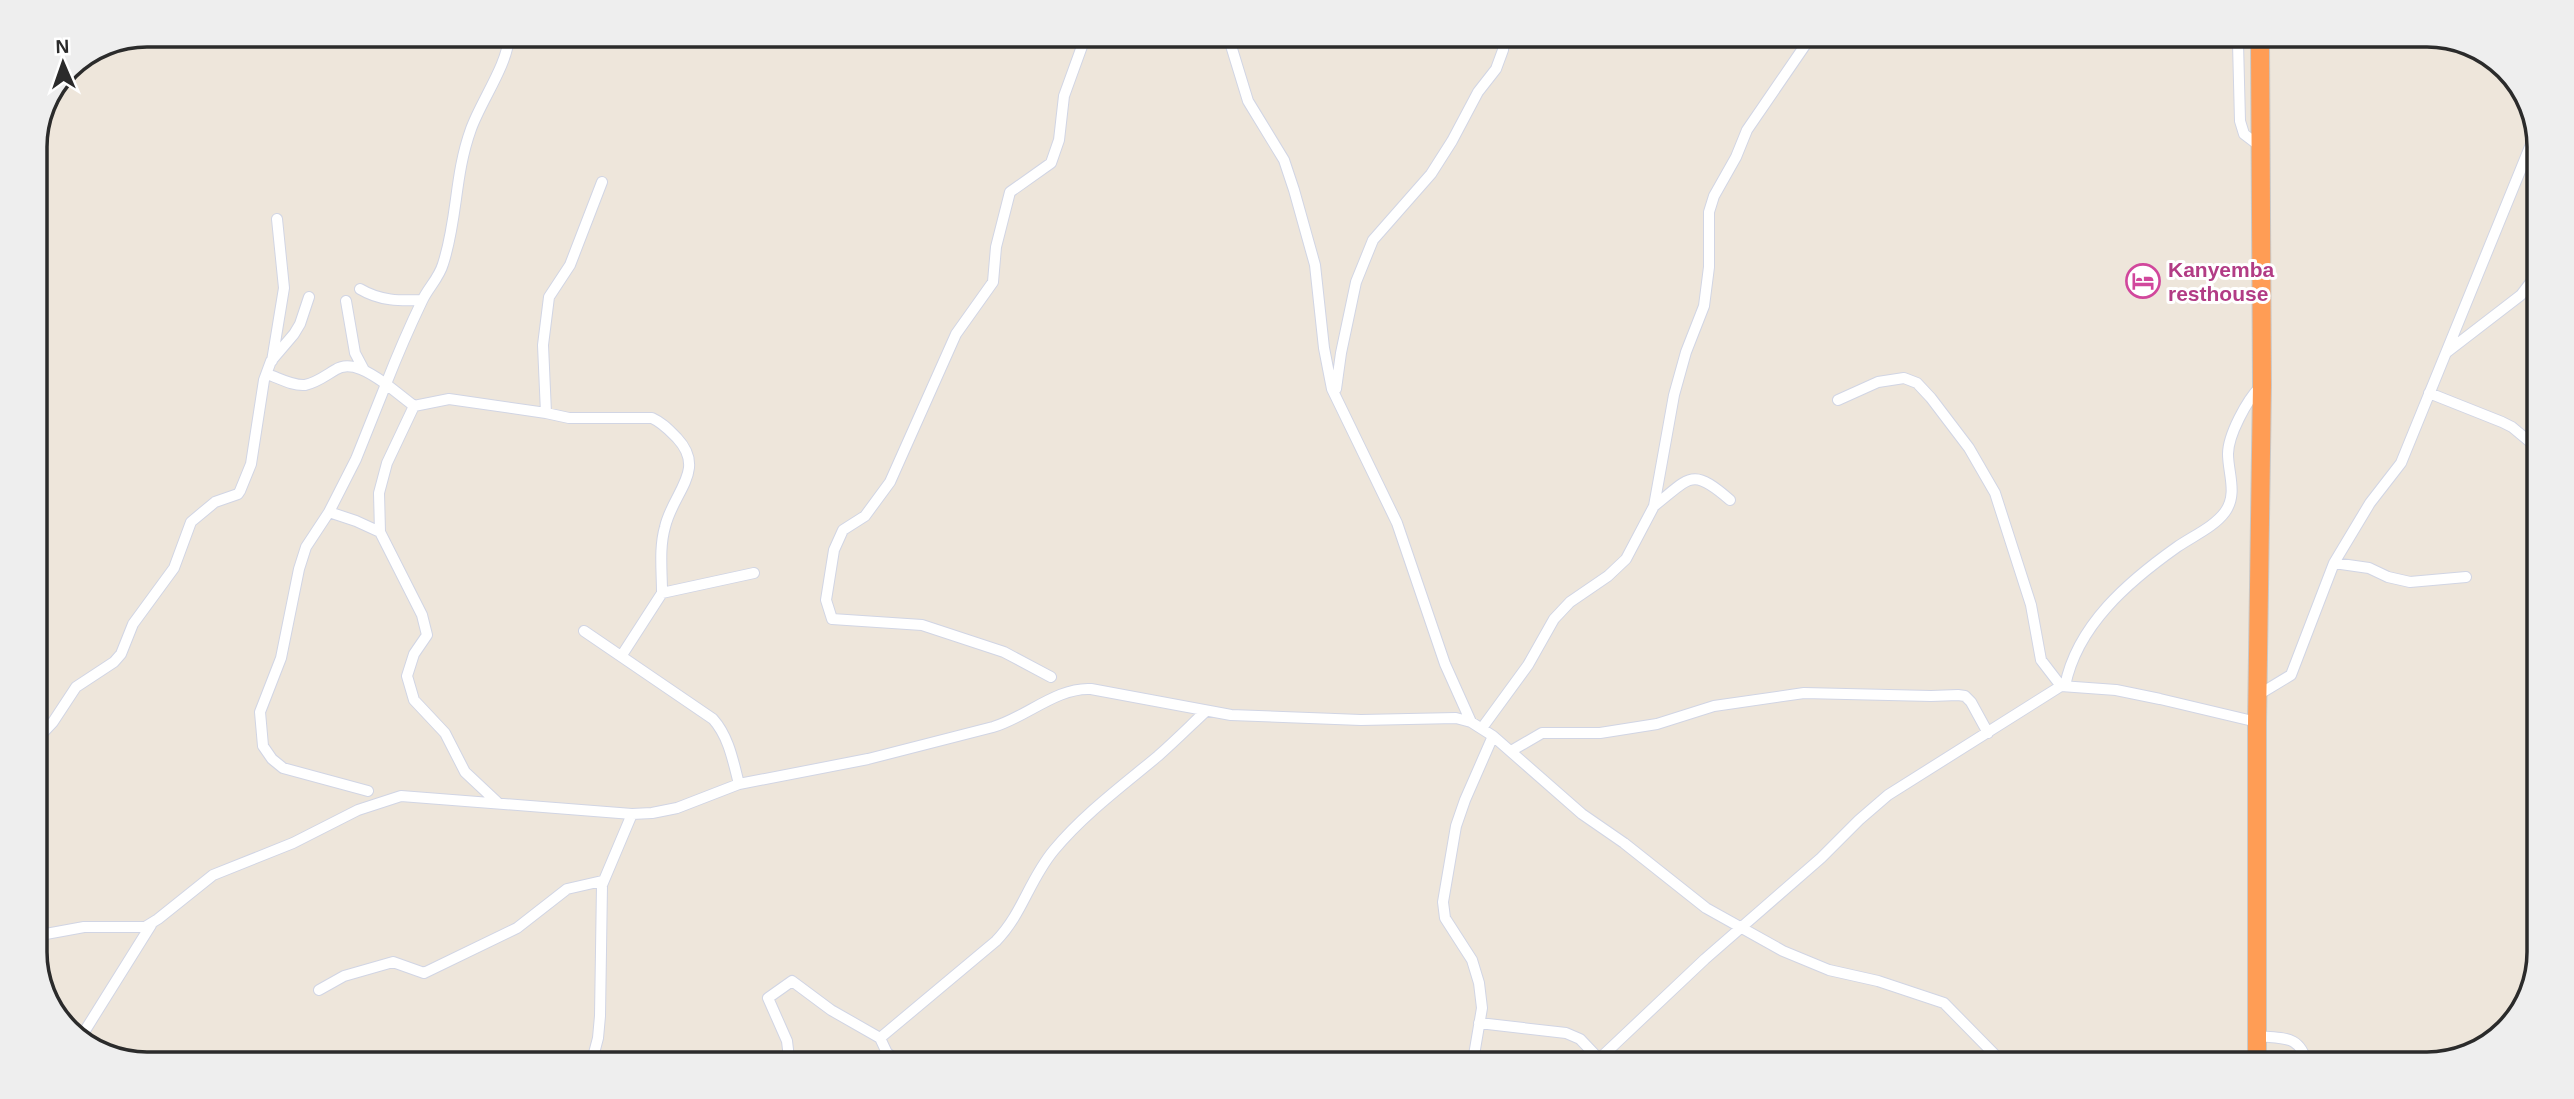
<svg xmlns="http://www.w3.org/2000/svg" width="2574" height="1099" font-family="Arial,sans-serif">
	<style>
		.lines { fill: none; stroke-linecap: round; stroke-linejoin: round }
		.street-casing { stroke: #d1d5e4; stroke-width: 12 }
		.highway-casing { stroke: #c8c8c8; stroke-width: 20 }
		.street { stroke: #fff; stroke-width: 10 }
		.highway { stroke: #ff9d55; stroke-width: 18 }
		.labels { text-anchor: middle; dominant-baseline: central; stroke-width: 6; stroke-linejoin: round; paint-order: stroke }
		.hotel-label { font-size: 21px; font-weight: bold; fill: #b23c85; stroke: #fff; text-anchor: start }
		.rim { fill: none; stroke: #2b2b2b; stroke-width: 3.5 }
	</style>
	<rect width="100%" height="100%" fill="#eee6db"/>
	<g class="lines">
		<!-- street casing -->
		<g class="street-casing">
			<path id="street" d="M 1229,39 L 1248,101 L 1284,160 L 1294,190 L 1315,265 L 1324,348 L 1332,389 L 1397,523 L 1445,664 L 1471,722
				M 2238,43 L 2240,121 L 2244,134 L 2261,147
				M 360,289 C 380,301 400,301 422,300
				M 346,301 L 355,353 L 364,370
				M 2447,352 L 2521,295 L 2537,274
				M 272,361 L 284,288 L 277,219
				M 267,374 C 279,378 292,386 305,385 C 316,383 325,376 335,370 C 351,359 373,375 386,384 L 356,459 L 329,512 L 306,547 L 299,569 L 281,658 L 260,712 L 263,746 L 272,759 L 283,768 L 368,791
				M 1336,389 L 1341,353 L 1356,282 L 1373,240 L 1431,174 L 1452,141 L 1478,92 L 1496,69 L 1503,50 L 1504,40
				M 2429,393 L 2502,422 L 2512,427 L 2536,447
				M 1838,400 L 1878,382 L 1904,378 L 1917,383 L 1931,398 L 1969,448 L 1995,493 L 2031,605 L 2041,660 L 2061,686
				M 414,406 L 386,384 C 397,356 409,328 422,301 C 428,288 439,278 443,264 C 458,218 454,176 471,129 C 481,101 508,64 509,36
				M 546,413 L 543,345 L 549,297 L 570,265 L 602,182
				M 1654,506 C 1690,478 1691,466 1730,500
				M 329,512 L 356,521 L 380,532 L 422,615 L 427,635 L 414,654 L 407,676 L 414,700 L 445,733 L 465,772 L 497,802
				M 380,532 L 379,493 L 387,463 L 414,406 L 449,399 L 546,413 L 569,418 L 652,418 C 663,423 669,430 677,438 C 707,470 673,492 665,527 C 659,548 662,571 662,593
				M 2334,563 L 2369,568 L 2388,577 L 2410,582 L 2466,577
				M 584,631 L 713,719 C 729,737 733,761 739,784
				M 622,655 L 662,593 L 754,573
				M 1051,677 L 1004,652 L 922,625 L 832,619 L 826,600 L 834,550 L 843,530 L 865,516 L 890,482 L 956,334 L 993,282 L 996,247 L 1010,192 L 1051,163 L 1059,140 L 1064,96 L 1085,38
				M 2065,686 C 2077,625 2129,581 2177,547 C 2193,536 2214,527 2225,512 C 2238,494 2228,473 2228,454 C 2228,435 2247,400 2260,387
				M 2258,695 L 2291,675 L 2334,563 L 2370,503 L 2401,463 L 2536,132
				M 1482,728 L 1528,665 L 1554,619 L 1570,602 L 1608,576 L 1626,559 L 1654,506 L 1674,395 L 1686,352 L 1704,306 L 1709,267 L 1709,212 L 1714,196 L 1736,157 L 1747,130 L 1808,41
				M 35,741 L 53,722 L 76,687 L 114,662 L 121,654 L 133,624 L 174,568 L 191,522 L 215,502 L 238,494 L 240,491 L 251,464 L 264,380 L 271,361 L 294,334 L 300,324 L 309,297
				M 1511,751 L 1542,733 L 1600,733 L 1657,724 L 1714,706 L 1804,693 L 1931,696 L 1958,695 L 1965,696 L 1971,702 L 1988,733
				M 35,936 L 84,927 L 145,927 L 158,919 L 213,875 L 293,843 L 358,810 L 401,796 L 632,814 L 652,813 L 677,808 L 739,784 L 868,759 L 993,727 C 1025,718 1057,687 1091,689 L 1231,715 L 1361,720 L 1456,718 L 1471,722 L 1493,736 L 1582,814 L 1624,843 L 1706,908 L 1783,951 L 1829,970 L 1878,981 L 1944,1003 L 2002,1062
				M 319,990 L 344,976 L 393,962 L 424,973 L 517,928 L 567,889 L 602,881
				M 1479,1023 L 1566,1033 L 1580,1039 L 1599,1059
				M 2257,1036 C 2283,1039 2300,1034 2307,1064
				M 81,1037 L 151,925
				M 880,1038 L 996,941 C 1023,913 1029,880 1054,850 C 1084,814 1122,786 1158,756 C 1175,741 1190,726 1206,711
				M 593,1057 L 598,1038 L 600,1016 L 602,885 L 632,814
				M 789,1058 L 787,1041 L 768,998 L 792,981 L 831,1010 L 880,1038 L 887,1053 L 894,1058
				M 1473,1061 L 1482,1008 L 1479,983 L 1472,960 L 1445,918 L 1443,902 L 1456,826 L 1465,800 L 1493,736
				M 1597,1061 L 1705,959 L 1821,858 L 1859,820 L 1888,795 L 2061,686 L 2116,690 L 2160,699 L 2257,722"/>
		</g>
		<!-- highway casing -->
		<g class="highway-casing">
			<path id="highway" d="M 2257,1063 L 2257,722 L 2262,385 L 2260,43"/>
		</g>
		<!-- street -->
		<use href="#street" class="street"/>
		<!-- highway -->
		<use href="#highway" class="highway"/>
	</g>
	<!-- icons -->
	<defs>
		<g id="hotel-ring" transform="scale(1.75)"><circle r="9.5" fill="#fff" stroke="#d1479c" stroke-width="1.5"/><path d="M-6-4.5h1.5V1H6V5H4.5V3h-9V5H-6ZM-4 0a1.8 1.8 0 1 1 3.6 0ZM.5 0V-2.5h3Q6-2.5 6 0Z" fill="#d1479c"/></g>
	</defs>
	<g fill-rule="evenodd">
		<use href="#hotel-ring" x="2143" y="281"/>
	</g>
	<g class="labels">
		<!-- hotel labels -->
		<g class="hotel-label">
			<text x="2168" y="269">Kanyemba<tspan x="2168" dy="24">resthouse</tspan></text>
		</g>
	</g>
	<!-- crop -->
	<path d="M0 0H2574V1099H0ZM147 47H2427A100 100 0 0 1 2527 147V952A100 100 0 0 1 2427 1052H147A100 100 0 0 1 47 952V147A100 100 0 0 1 147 47Z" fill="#eee" fill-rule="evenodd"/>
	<path class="rim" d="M147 47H2427A100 100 0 0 1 2527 147V952A100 100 0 0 1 2427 1052H147A100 100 0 0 1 47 952V147A100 100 0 0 1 147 47Z"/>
	<!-- north arrow -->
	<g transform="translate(63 63) rotate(358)" stroke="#ffffff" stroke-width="5" paint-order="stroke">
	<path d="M0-5L12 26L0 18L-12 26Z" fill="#2b2b2b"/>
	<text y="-10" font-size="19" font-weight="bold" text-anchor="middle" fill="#2b2b2b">N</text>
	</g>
</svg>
